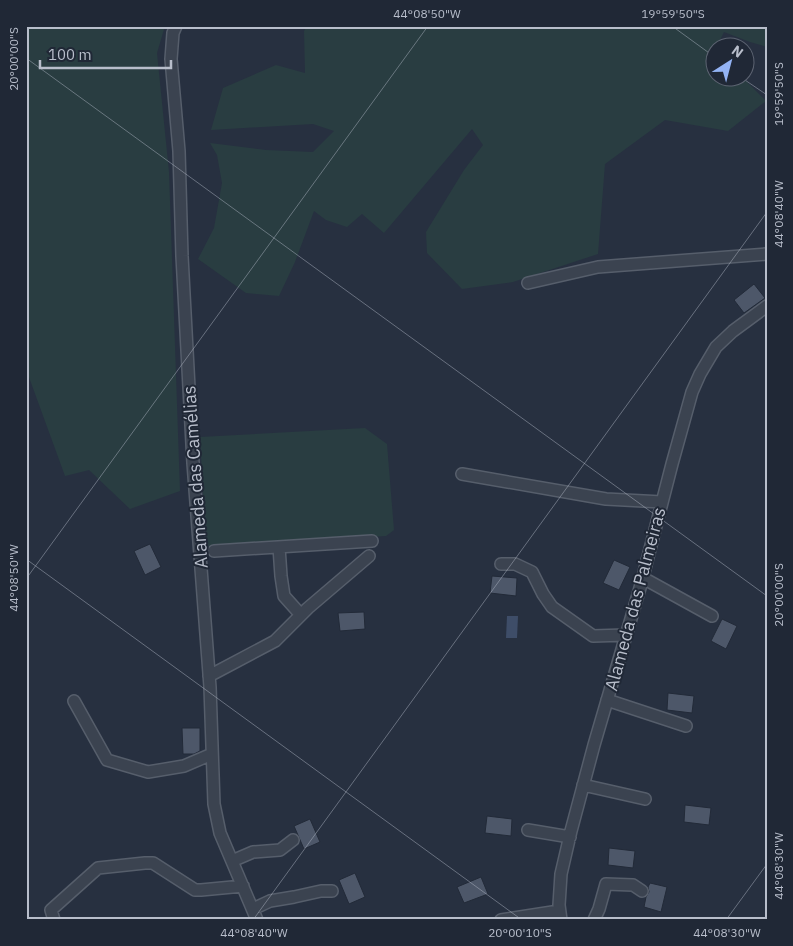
<svg xmlns="http://www.w3.org/2000/svg" width="793" height="946" font-family="'IBM Plex Sans',sans-serif">
	<style>
		.green { fill: #293d41 }
		.water { fill: #3e4d68 }
		.building { fill: #4d5769; stroke: #222a38 }
		.lines { fill: none; stroke-linecap: round; stroke-linejoin: round }
		.minor-casing { stroke: #565e6b; stroke-width: 14 }
		.minor { stroke: #3b4350; stroke-width: 11 }
		.ticks { fill: none; stroke: #b8becb; stroke-width: 1; stroke-opacity: 0.45 }
		.labels { text-anchor: middle; dominant-baseline: central; stroke-width: 4; stroke-linejoin: round; paint-order: stroke }
		.street-label { font-size: 18px; fill: #b8becb; stroke: #202836 }
		.neatline { fill: none; stroke: #b8becb; stroke-width: 2 }
		.ticks-label { font-size: 12px; text-anchor: middle; fill: #b8becb }
	</style>
	<rect width="100%" height="100%" fill="#273040"/>
	<!-- green -->
	<path class="green" d="M 26,26 L 165,26 L 157,53 L 169,172 L 180,491 L 130,509 L 89,470 L 65,476 L 26,369 Z
		M 307,26 L 767,26 L 767,47 L 750,42 L 724,32 L 716,48 L 716,78 L 743,78 L 766,101 L 728,131 L 665,120 L 605,164 L 598,254 L 513,282 L 462,289 L 427,253 L 426,232 L 464,170 L 483,145 L 472,129 L 384,233 L 362,214 L 347,227 L 326,220 L 314,211 L 295,262 L 279,296 L 246,293 L 198,259 L 214,228 L 222,183 L 217,155 L 210,143 L 266,150 L 313,152 L 334,131 L 313,124 L 211,130 L 223,88 L 276,65 L 305,73 L 304,31 Z
		M 365,428 L 387,444 L 394,530 L 386,536 L 206,547 L 200,437 Z"/>
	<!-- water -->
	<path class="water" d="M 507,616 L 518,616 L 517,638 L 506,638 Z"/>
	<!-- building -->
	<path class="building" d="M 754,284 L 765,298 L 744,313 L 734,300 Z
		M 150,544 L 161,567 L 145,575 L 134,551 Z
		M 614,560 L 630,567 L 619,590 L 603,583 Z
		M 492,576 L 517,578 L 516,596 L 490,593 Z
		M 364,612 L 365,629 L 340,631 L 338,613 Z
		M 722,619 L 737,626 L 726,649 L 711,641 Z
		M 668,693 L 694,696 L 692,713 L 667,710 Z
		M 182,728 L 200,728 L 200,751 L 194,754 L 183,754 Z
		M 685,805 L 711,808 L 709,825 L 684,822 Z
		M 487,816 L 512,819 L 511,836 L 485,833 Z
		M 310,819 L 320,842 L 304,849 L 294,826 Z
		M 609,848 L 635,851 L 633,868 L 608,865 Z
		M 355,873 L 365,897 L 349,904 L 339,880 Z
		M 481,877 L 488,894 L 464,903 L 457,887 Z
		M 650,883 L 667,887 L 661,912 L 644,907 L 646,897 L 649,892 L 648,887 Z"/>
	<g class="lines">
		<!-- minor casing -->
		<g class="minor-casing">
			<path id="minor" d="M 176,26 L 173,33 L 171,59 L 179,151 L 182,256 L 193,463 L 210,687 L 214,804 L 220,833 L 257,920
				M 528,283 L 598,267 L 767,254
				M 462,474 L 606,499 L 662,502
				M 279,547 L 281,576 L 284,596 L 301,615
				M 214,551 L 372,541
				M 501,564 L 515,564 L 532,572 L 543,594 L 552,607 L 593,636 L 626,635
				M 643,578 L 712,616
				M 209,676 L 275,641 L 308,608 L 369,556
				M 607,700 L 686,726
				M 74,701 L 107,760 L 148,772 L 184,766 L 212,754
				M 583,785 L 645,799
				M 528,830 L 570,837
				M 232,861 L 253,852 L 280,850 L 293,840
				M 253,909 L 270,901 L 294,897 L 321,891 L 332,891
				M 54,920 L 51,910 L 98,868 L 145,863 L 153,863 L 195,890 L 201,890 L 243,886
				M 501,920 L 559,911
				M 561,920 L 559,905 L 561,874 L 571,831 L 594,745 L 640,588 L 672,464 L 692,392 L 700,374 L 716,347 L 733,331 L 767,306
				M 594,920 L 599,909 L 606,884 L 633,885 L 642,891"/>
		</g>
		<!-- minor -->
		<use href="#minor" class="minor"/>
	</g>
	<!-- ticks -->
	<path class="ticks" d="M 672,26 L 716,58M 26,58 L 767,596M 742,78 L 767,95M 26,559 L 522,920M 26,579 L 428,26M 253,920 L 767,212M 726,920 L 767,864"/>
	<g class="labels">
		<!-- street labels -->
		<g class="street-label">
			<text transform="translate(195 477) rotate(-94)">Alameda das Camélias</text>
			<text transform="translate(635 599) rotate(-75)">Alameda das Palmeiras</text>
		</g>
	</g>
	<!-- border -->
	<rect width="793" height="946" fill="none" stroke="#202836" stroke-width="55"/>
	<!-- north arrow -->
	<g transform="translate(730 62) rotate(36)"><circle r="24" fill="#202836" stroke="#5d6472"/>
	<path d="M0-4L9 19L0 12L-9 19Z" fill="#93b3f4"/>
	<text y="-8" font-size="14" font-weight="bold" text-anchor="middle" fill="#b8becb">N</text>
	</g>
	<!-- scale -->
	<path d="M40 60v8h131v-8" fill="none" stroke="#b8becb" stroke-width="2.5"/>
	<text x="48" y="60" font-size="15" fill="#b8becb" stroke="#202836" stroke-width="4" paint-order="stroke">100 m</text>
	<rect x="28" y="28" width="738" height="890" class="neatline"/>
	<g class="ticks-label">
		<text x="427" y="18">44°08'50"W</text>
		<text x="673" y="18">19°59'50"S</text>
		<text transform="translate(14 59) rotate(-90)" y="4">20°00'00"S</text>
		<text transform="translate(779 94) rotate(-90)" y="4">19°59'50"S</text>
		<text transform="translate(779 214) rotate(-90)" y="4">44°08'40"W</text>
		<text transform="translate(14 578) rotate(-90)" y="4">44°08'50"W</text>
		<text transform="translate(779 595) rotate(-90)" y="4">20°00'00"S</text>
		<text transform="translate(779 866) rotate(-90)" y="4">44°08'30"W</text>
		<text x="254" y="937">44°08'40"W</text>
		<text x="520" y="937">20°00'10"S</text>
		<text x="727" y="937">44°08'30"W</text>
	</g>
</svg>
